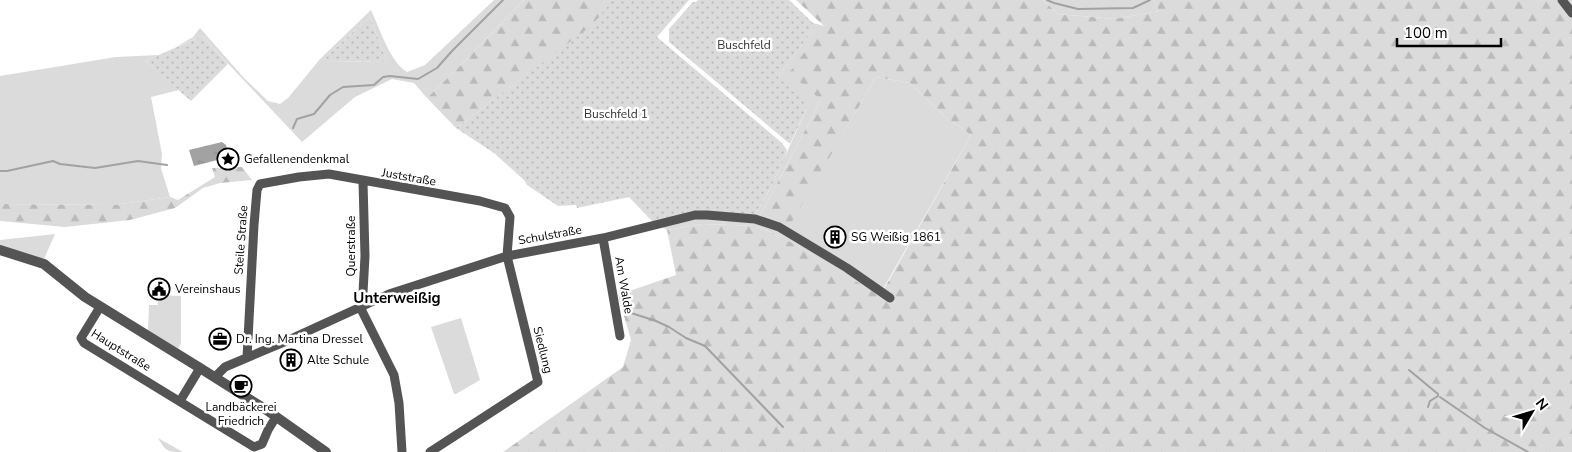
<svg xmlns="http://www.w3.org/2000/svg" width="1572" height="452" font-family="'Nunito Sans',sans-serif">
	<style>
		.green { fill: #dbdbdb; fill-rule: evenodd }
		.forest { fill: url(#forest-firs) }
		.garden { fill: url(#garden-dots) }
		.water { fill: url(#water-ripples) }
		.lines { fill: none; stroke-linecap: round; stroke-linejoin: round }
		.stream { stroke: #a2a2a2; stroke-width: 2 }
		.minor { stroke: #545454; stroke-width: 9 }
		.tertiary { stroke: #545454; stroke-width: 10 }
		.labels { text-anchor: middle; dominant-baseline: central; stroke-width: 5; stroke-linejoin: round; paint-order: stroke }
		.park-label { font-size: 12px; fill: #323232; stroke: #fff }
		.poi-label { font-size: 12px; fill: #000; stroke: #fff; text-anchor: start }
		.street-label { font-size: 12px; fill: #000; stroke: #fff }
		.quarter-label { font-size: 15px; font-weight: bold; fill: #000; stroke: #fff }
	</style>
	<defs>
		<pattern id="forest-firs" width="22" height="20" patternUnits="userSpaceOnUse" patternTransform="scale(1.25)"><rect width="22" height="20" fill="#dbdbdb"/><path d="M5 1l3.5 6h-7zM16 11l3.5 6h-7z" fill="#bababa"/></pattern>
		<pattern id="garden-dots" width="8" height="8" patternUnits="userSpaceOnUse" patternTransform="scale(1.25)"><rect width="8" height="8" fill="#dbdbdb"/><path d="M2 2h.1M6 6h.1" fill="none" stroke="#bababa" stroke-width="1.8" stroke-linecap="round"/></pattern>
		<pattern id="water-ripples" width="26" height="14" patternUnits="userSpaceOnUse" patternTransform="scale(1.25)"><rect width="26" height="14" fill="#a2a2a2"/><path d="M2 4q2-2 4 0t4 0M15 11q2-2 4 0t4 0" fill="none" stroke="#8a8a8a"/></pattern>
	</defs>
	<rect width="100%" height="100%" fill="#fff"/>
	<!-- green -->
	<path class="green" d="M 494,0 L 524,0 L 462,64 L 427,98 L 414,83 L 392,79 L 355,97 L 302,142 L 202,36 L 176,47 L 193,37 L 200,28 L 244,78 L 268,101 L 280,104 L 288,98 L 320,59 L 371,10 C 380,29 390,62 407,72 L 425,65 ZM 370,17 L 387,62 L 324,61 L 329,54 Z
		M 1043,0 L 1154,0 L 1159,11 L 1114,19 L 1058,14 Z
		M 813,23 L 824,26 L 821,100 L 761,214 L 789,226 L 876,77 L 910,83 L 943,115 L 971,135 L 879,296 L 782,237 L 756,226 L 703,224 L 667,230 L 653,222 L 700,210 L 755,215 L 772,185 L 807,108 L 778,77 L 813,30 Z
		M 159,55 L 145,61 L 179,90 L 151,97 L 162,154 L 161,168 L 170,197 L 114,205 L 0,204 L 0,76 L 116,57 Z
		M 55,234 L 44,259 L 0,246 L 0,240 Z
		M 158,295 L 181,296 L 181,343 L 178,349 L 148,330 L 149,305 L 158,305 Z
		M 461,318 L 480,380 L 456,394 L 454,394 L 431,327 Z
		M 158,438 L 183,452 C 168,452 166,452 158,438 Z"/>
	<!-- forest -->
	<path class="forest" d="M 524,0 L 613,0 L 592,26 L 456,128 L 427,98 L 462,64 Z
		M 796,0 L 1043,0 L 1058,14 L 1114,19 L 1159,11 L 1154,0 L 1572,0 L 1572,452 L 503,452 L 623,367 L 631,340 L 618,295 L 676,275 L 667,230 L 703,224 L 756,226 L 782,237 L 880,296 L 971,135 L 943,115 L 910,83 L 876,77 L 789,227 L 761,214 L 821,100 L 789,73 L 824,26 Z
		M 242,167 L 252,180 L 220,183 L 203,188 L 175,208 L 130,220 L 65,227 L 0,221 L 0,204 L 114,205 L 170,197 L 178,200 L 215,177 L 212,168 Z"/>
	<!-- garden -->
	<path class="garden" d="M 613,0 L 689,0 L 657,37 L 782,143 L 787,150 L 785,157 L 772,185 L 755,215 L 750,216 L 700,210 L 653,222 L 629,197 L 577,208 L 576,205 L 558,206 L 527,185 L 524,180 L 494,153 L 456,128 L 591,26 Z
		M 698,0 L 789,0 L 813,23 L 813,30 L 778,77 L 806,99 L 807,108 L 790,144 L 669,42 L 669,29 L 693,2 L 696,2 Z
		M 370,17 L 387,62 L 323,61 L 329,54 Z
		M 202,36 L 228,64 L 191,101 L 145,61 Z"/>
	<!-- water -->
	<path class="water" d="M 222,142 L 226,145 L 229,157 L 194,166 L 189,150 Z"/>
	<g class="lines">
		<!-- stream -->
		<path class="stream" d="M 1047,0 L 1054,3 L 1078,9 L 1133,8 L 1150,0
			M 293,128 L 297,119 L 314,114 L 330,95 L 343,87 L 374,85 L 383,77 L 390,76 L 418,79 L 437,68 L 452,51 L 503,0
			M 0,171 L 7,171 L 53,161 L 60,164 L 95,168 L 138,161 L 167,165
			M 625,311 L 656,321 L 669,327 L 686,338 L 705,346 L 783,427
			M 1409,370 L 1438,394 L 1438,396 L 1430,401 L 1428,407
			M 1440,397 L 1485,428 L 1528,452"/>
		<!-- minor -->
		<path class="minor" d="M 1562,0 L 1572,13
			M 363,182 L 365,256 L 362,311 L 394,375 L 399,403 L 402,452
			M 603,238 L 620,336
			M 100,307 L 81,338 L 84,343 L 254,447 L 262,444 L 268,430 L 276,417
			M 247,358 L 254,225 L 257,190 L 260,184 L 299,177 L 329,174 L 480,201 L 505,208 L 510,217 L 507,256 L 538,382 L 430,452
			M 215,377 L 225,367 L 284,342 L 389,294 L 507,256 L 603,238 L 695,215 L 707,215 L 755,219 L 779,227 L 847,268 L 890,298
			M 180,401 L 200,368"/>
		<!-- tertiary -->
		<path class="tertiary" d="M 0,250 L 44,264 L 85,297 L 200,368 L 268,411 L 326,452"/>
	</g>
	<!-- icons -->
	<defs>
		<g id="sight-ring" transform="scale(1.125)"><circle r="9.5" fill="#fff" stroke="#000" stroke-width="1.5"/><path d="M0-6L1.8-2.2L6-1.7L2.9 1.2L3.7 5.4L0 3.3L-3.7 5.4L-2.9 1.2L-6-1.7L-1.8-2.2Z" fill="#000"/></g>
		<g id="building-ring" transform="scale(1.125)"><circle r="9.5" fill="#fff" stroke="#000" stroke-width="1.5"/><path d="M-4-6H4V6H1V3H-1V6H-4ZM-2.5-4.3h1.7v1.8h-1.7ZM.8-4.3h1.7v1.8H.8ZM-2.5-1h1.7V.8h-1.7ZM.8-1h1.7V.8H.8Z" fill="#000"/></g>
		<g id="civic-ring" transform="scale(1.125)"><circle r="9.5" fill="#fff" stroke="#000" stroke-width="1.5"/><path d="M-.6-6.5H3V-4.5H.6V-3L4-1V1h2V6H-6V1h2V-1L-.6-3ZM-1.2 2.5V6h2.4V2.5Z" fill="#000"/></g>
		<g id="office-ring" transform="scale(1.125)"><circle r="9.5" fill="#fff" stroke="#000" stroke-width="1.5"/><path d="M-6-3h4V-5.5h4V-3h4V5H-6ZM-1-4.5V-3h2v-1.5ZM-6 0V1H6V0Z" fill="#000"/></g>
		<g id="cafe-ring" transform="scale(1.125)"><circle r="9.5" fill="#fff" stroke="#000" stroke-width="1.5"/><path d="M-5.5-4.5H6V0H3Q3 3.5 0 3.5H-2.5Q-5.5 3.5-5.5 0ZM3-3.2v2h1.7v-2ZM-6 4.5H4V6H-6Z" fill="#000"/></g>
	</defs>
	<g fill-rule="evenodd">
		<use href="#sight-ring" x="228" y="159"/>
		<use href="#building-ring" x="835" y="237"/>
		<use href="#civic-ring" x="159" y="289"/>
		<use href="#office-ring" x="220" y="339"/>
		<use href="#building-ring" x="291" y="360"/>
		<use href="#cafe-ring" x="241" y="386"/>
	</g>
	<g class="labels">
		<!-- park labels -->
		<g class="park-label">
			<text x="744" y="45">Buschfeld</text>
			<text x="616" y="114">Buschfeld 1</text>
		</g>
		<!-- poi labels -->
		<g class="poi-label">
			<text x="244" y="159">Gefallenendenkmal</text>
			<text x="851" y="237">SG Weißig 1861</text>
			<text x="175" y="289">Vereinshaus</text>
			<text x="236" y="339">Dr. Ing. Martina Dressel</text>
			<text x="307" y="360">Alte Schule</text>
			<text x="241" y="407" text-anchor="middle">Landbäckerei<tspan x="241" dy="14">Friedrich</tspan></text>
		</g>
		<!-- street labels -->
		<g class="street-label">
			<text transform="translate(409 177) rotate(10)">Juststraße</text>
			<text transform="translate(550 235) rotate(-10)">Schulstraße</text>
			<text transform="translate(241 240) rotate(-86)">Steile Straße</text>
			<text transform="translate(351 246) rotate(-90)">Querstraße</text>
			<text transform="translate(624 285) rotate(80)">Am Walde</text>
			<text transform="translate(121 350) rotate(32)">Hauptstraße</text>
			<text transform="translate(543 350) rotate(76)">Siedlung</text>
		</g>
		<!-- quarter labels -->
		<g class="quarter-label">
			<text x="397" y="298">Unterweißig</text>
		</g>
	</g>
	<!-- north arrow -->
	<g transform="translate(1532 412) rotate(52)" stroke="#ffffff" stroke-width="4" paint-order="stroke">
	<path d="M0-4L9 19L0 12L-9 19Z" fill="#000000"/>
	<text y="-8" font-size="14" font-weight="bold" text-anchor="middle" fill="#000000">N</text>
	</g>
	<!-- scale -->
	<path d="M1397 38v8h104v-8" fill="none" stroke="#000000" stroke-width="2.5"/>
	<text x="1404" y="38" font-size="15" fill="#000000" stroke="#ffffff" stroke-width="4" paint-order="stroke">100 m</text>
</svg>
